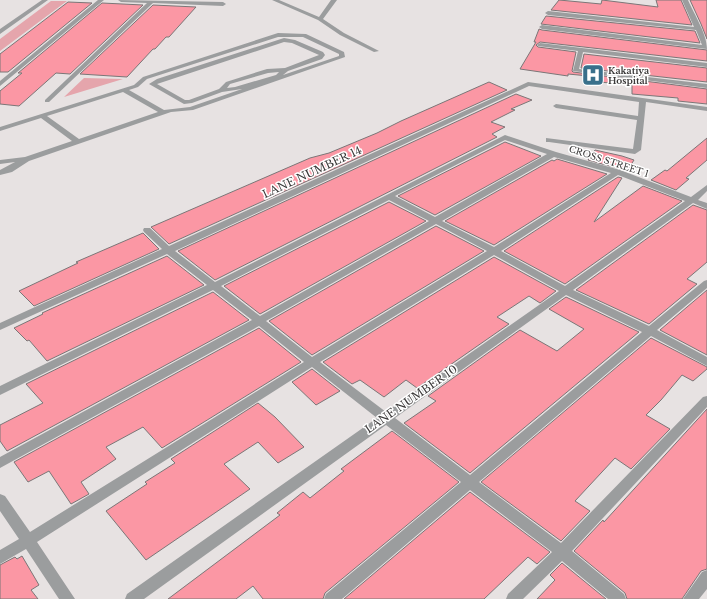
<svg xmlns="http://www.w3.org/2000/svg" width="707" height="599" font-family="'Libre Baskerville',serif">
	<style>
		.green { fill: #e5a5ac }
		.building { fill: #fb97a4; stroke: #7b7677 }
		.lines { fill: none; stroke-linecap: round; stroke-linejoin: round }
		.street { fill: #9b9d9e; fill-rule: evenodd }
		.labels { text-anchor: middle; dominant-baseline: central; stroke-width: 3; stroke-linejoin: round; paint-order: stroke }
		.far-poi-label { font-size: 9px; font-weight: bold; fill: #3b3939; stroke: #fff; text-anchor: start }
		.far-street-label { font-size: 9px; fill: #3b3939; stroke: #fff }
		.street-label { font-size: 11px; fill: #3b3939; stroke: #fff }
	</style>
	<rect width="100%" height="100%" fill="#e7e2e2"/>
	<!-- green -->
	<path class="green" d="M 51,1 L 67,1 L 0,51 L 0,39 Z
		M 84,78 L 123,79 L 64,97 Z"/>
	<!-- building -->
	<path class="building" d="M 559,0 L 601,4 L 602,0 L 658,7 L 656,0 L 681,0 L 692,25 L 551,10 Z
		M 690,0 L 707,0 L 707,39 L 701,24 Z
		M 68,2 L 92,3 L 8,72 L 0,72 L 0,54 Z
		M 102,3 L 143,5 L 70,74 L 56,73 L 19,106 L 0,104 L 0,91 L 22,73 L 18,73 Z
		M 153,5 L 196,7 L 169,37 L 166,37 L 155,49 L 153,49 L 127,77 L 80,74 Z
		M 546,16 L 695,31 L 700,43 L 541,24 Z
		M 539,29 L 542,30 L 707,50 L 707,61 L 540,42 L 536,45 L 538,47 L 576,52 L 572,71 L 573,72 L 707,89 L 707,104 L 678,101 L 678,98 L 632,94 L 632,85 L 599,82 L 599,77 L 568,74 L 568,76 L 520,69 L 536,42 L 534,42 Z
		M 584,54 L 707,68 L 707,82 L 581,68 Z
		M 489,82 L 507,90 L 169,244 L 151,227 L 310,158 L 329,153 L 377,133 L 401,121 Z
		M 516,94 L 532,100 L 511,109 L 515,110 L 491,122 L 505,127 L 492,134 L 497,137 L 215,280 L 178,251 Z
		M 707,138 L 707,160 L 686,178 L 689,179 L 676,190 L 651,180 L 665,170 L 667,171 Z
		M 505,142 L 541,156 L 435,215 L 398,196 Z
		M 595,150 L 622,156 L 634,160 L 627,171 L 588,160 Z
		M 557,159 L 607,174 L 494,245 L 445,221 L 552,160 L 554,161 Z
		M 618,177 L 622,178 L 594,222 L 643,186 L 682,201 L 565,284 L 504,251 Z
		M 389,202 L 426,221 L 260,314 L 224,286 Z
		M 693,205 L 707,210 L 707,262 L 687,279 L 697,284 L 649,324 L 576,290 Z
		M 436,226 L 484,251 L 312,355 L 269,321 Z
		M 143,233 L 159,249 L 34,306 L 19,291 L 78,263 L 76,262 Z
		M 167,256 L 204,285 L 47,361 L 29,340 L 27,341 L 14,328 L 43,314 L 42,313 Z
		M 494,257 L 556,291 L 540,303 L 529,296 L 497,317 L 509,324 L 417,388 L 406,380 L 384,397 L 360,380 L 352,384 L 323,362 Z
		M 707,290 L 707,355 L 660,330 Z
		M 213,292 L 249,320 L 7,451 L 0,441 L 0,425 L 43,403 L 26,384 Z
		M 566,297 L 639,332 L 470,473 L 404,423 L 436,401 L 428,396 L 520,330 L 557,351 L 584,329 L 549,309 Z
		M 259,328 L 301,362 L 162,448 L 143,427 L 106,447 L 116,459 L 81,482 L 89,494 L 71,504 L 49,471 L 28,482 L 14,462 Z
		M 651,338 L 707,367 L 707,369 L 693,381 L 682,375 L 661,400 L 646,415 L 670,429 L 631,469 L 615,458 L 575,501 L 590,511 L 561,541 L 481,482 Z
		M 312,369 L 340,391 L 316,405 L 292,382 Z
		M 258,403 L 275,417 L 304,447 L 278,463 L 258,442 L 224,464 L 250,489 L 146,560 L 106,511 L 147,484 L 145,482 L 175,463 L 171,459 Z
		M 707,409 L 707,569 L 701,571 L 682,599 L 627,599 L 625,593 L 574,551 L 603,520 L 604,522 Z
		M 392,431 L 459,482 L 325,593 L 323,599 L 263,599 L 253,586 L 236,599 L 168,599 L 280,515 L 277,513 L 303,492 L 310,498 L 344,471 L 341,469 Z
		M 470,492 L 550,552 L 537,564 L 528,557 L 484,599 L 344,599 Z
		M 22,556 L 39,585 L 31,590 L 38,599 L 0,599 L 0,565 L 15,557 L 17,559 Z
		M 562,563 L 606,599 L 537,599 L 555,580 L 550,575 Z"/>
	<g class="lines">
		<!-- street -->
		<path class="street" d="M 42,0 L 48,0 L 0,34 L 0,29 Z
			M 98,0 L 104,0 L 0,86 L 0,81 Z
			M 118,0 L 223,2 L 226,4 L 223,6 L 153,3 L 49,102 L 45,102 L 45,100 L 147,3 L 121,2 Z
			M 272,0 L 279,0 L 319,17 L 331,0 L 337,0 L 323,19 L 344,33 L 379,51 L 374,52 L 340,35 L 318,20 Z
			M 682,0 L 688,0 C 694,14 707,34 707,49 L 542,29 L 539,27 L 542,25 L 702,45 L 696,30 L 548,15 L 545,13 L 548,11 L 694,27 Z
			M 278,33 L 306,34 L 344,52 L 345,57 L 193,110 L 171,112 L 29,161 L 12,172 L 0,175 L 0,170 L 15,162 L 0,164 L 0,160 L 25,157 L 72,141 L 41,118 L 0,131 L 0,127 L 134,85 L 143,77 ZM 278,37 L 303,37 L 339,54 L 339,56 L 283,75 L 288,71 L 322,59 L 325,55 L 323,52 L 295,40 L 284,38 L 157,79 L 149,84 L 184,104 L 192,103 L 222,92 L 242,89 L 190,107 L 164,110 L 129,90 L 138,87 L 147,79 ZM 284,42 L 292,43 L 319,55 L 285,68 L 267,69 L 226,82 L 219,89 L 189,100 L 185,100 L 157,84 ZM 279,72 L 276,75 L 235,87 L 227,88 L 230,84 L 268,73 ZM 123,92 L 158,112 L 79,139 L 47,116 Z
			M 540,43 L 707,63 L 707,67 L 583,52 L 579,69 L 707,84 L 707,88 L 573,71 L 578,51 L 538,46 L 537,45 Z
			M 528,82 L 707,107 L 707,111 L 646,102 L 641,150 L 635,154 L 549,142 L 546,142 L 546,138 L 633,149 L 637,120 L 556,108 L 553,106 L 556,104 L 638,116 L 639,102 L 529,86 L 175,251 L 215,282 L 505,135 L 556,152 L 620,170 L 691,197 L 707,185 L 707,191 L 698,200 L 707,203 L 707,209 L 693,203 L 573,290 L 649,326 L 704,281 L 707,280 L 707,288 L 657,330 L 707,357 L 707,366 L 651,336 L 479,482 L 561,543 L 703,397 L 707,396 L 707,407 L 572,551 L 624,594 L 626,599 L 608,599 L 562,561 L 523,599 L 506,599 L 508,594 L 552,552 L 470,490 L 342,599 L 324,599 L 326,594 L 461,482 L 386,425 L 144,599 L 125,599 L 127,594 L 377,418 L 312,367 L 37,542 L 75,599 L 59,599 L 26,549 L 0,564 L 0,550 L 19,539 L 0,511 L 0,494 L 5,496 L 30,532 L 304,362 L 259,326 L 0,468 L 0,457 L 252,320 L 213,290 L 0,395 L 0,386 L 207,285 L 167,254 L 0,330 L 0,323 L 162,249 L 144,232 L 143,230 L 144,228 L 150,228 L 169,246 ZM 505,140 L 547,154 L 435,217 L 395,196 ZM 554,157 L 611,173 L 494,247 L 442,221 ZM 618,175 L 685,201 L 565,286 L 501,251 ZM 389,200 L 429,221 L 260,316 L 221,286 ZM 436,224 L 487,251 L 312,357 L 266,321 ZM 494,255 L 559,291 L 386,412 L 320,362 ZM 566,295 L 642,332 L 470,475 L 395,418 Z
			M 707,570 L 707,589 L 699,599 L 683,599 L 702,572 Z"/>
	</g>
	<!-- icons -->
	<defs>
		<g id="hospital-square" transform="scale(1.15)"><rect x="-9" y="-9" width="18" height="18" rx="4" fill="#39708b" stroke="#fff"/><path d="M-5-5h3v3.5h4V-5h3V5h-3V1.5h-4V5h-3Z" fill="#fff"/></g>
	</defs>
	<g fill-rule="evenodd">
		<use href="#hospital-square" x="593" y="75"/>
	</g>
	<g class="labels">
		<!-- far-poi labels -->
		<g class="far-poi-label">
			<text x="608" y="70">Kakatiya<tspan x="608" dy="10">Hospital</tspan></text>
		</g>
		<!-- far-street labels -->
		<g class="far-street-label">
			<text transform="translate(609 161) rotate(18)">CROSS STREET 1</text>
		</g>
		<!-- street labels -->
		<g class="street-label">
			<text transform="translate(312 172) rotate(-25)">LANE NUMBER 14</text>
			<text transform="translate(411 399) rotate(-35)">LANE NUMBER 10</text>
		</g>
	</g>
</svg>
